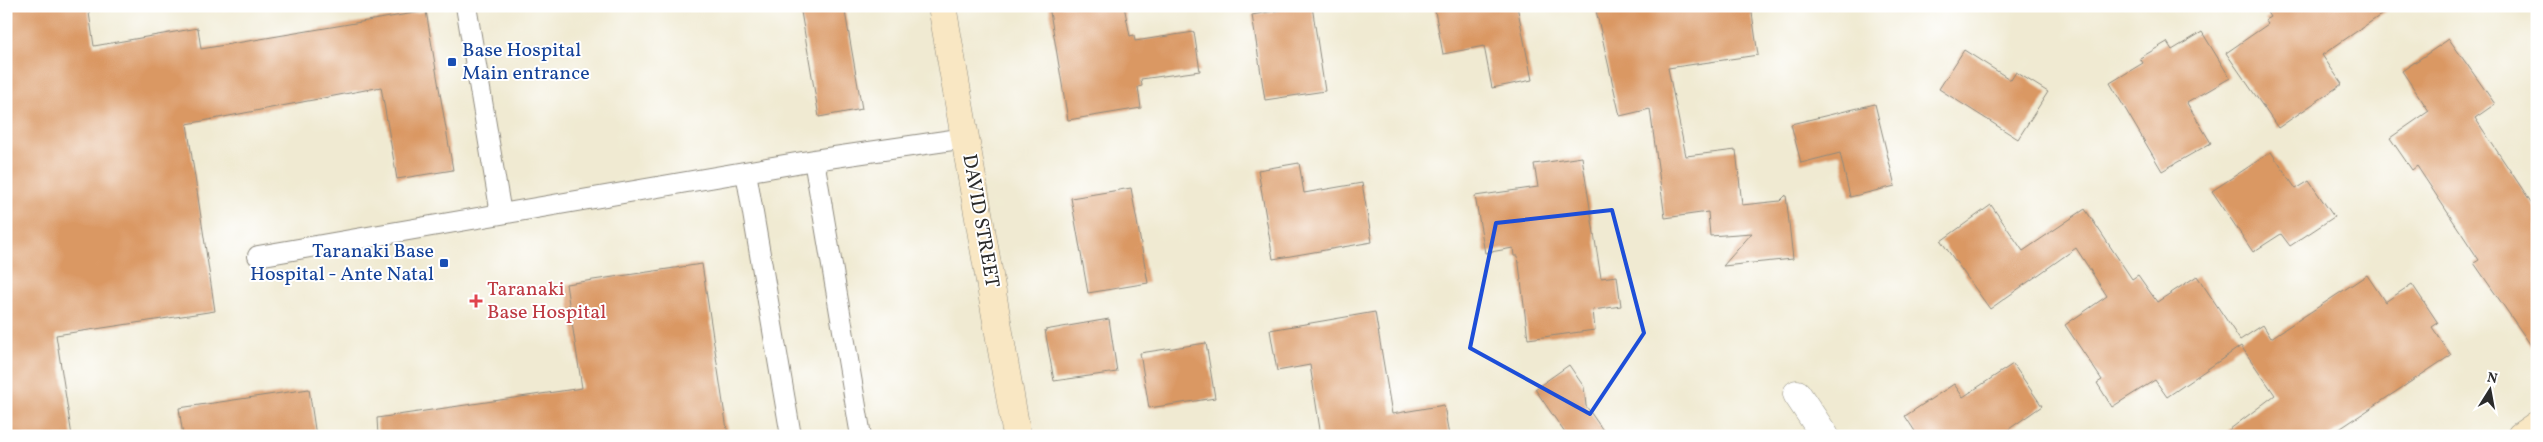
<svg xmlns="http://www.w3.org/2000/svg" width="2543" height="442" font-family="Vollkorn,serif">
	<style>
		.building { fill: #da9863 }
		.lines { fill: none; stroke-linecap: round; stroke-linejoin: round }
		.lane-casing { stroke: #8e8a7e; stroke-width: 22 }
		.street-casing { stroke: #8e8a7e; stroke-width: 29 }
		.secondary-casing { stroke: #8e8a7e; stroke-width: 29 }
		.lane { stroke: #fff; stroke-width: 20 }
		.street { stroke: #fff; stroke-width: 28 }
		.secondary { stroke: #f9e7c3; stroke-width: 28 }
		.marked { fill: none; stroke: #1d4ed8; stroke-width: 4; stroke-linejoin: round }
		.transit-dot { fill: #1a4fb4; stroke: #fff; stroke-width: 2 }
		.health-dot { fill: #e0444e; stroke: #fff; stroke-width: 2 }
		.labels { text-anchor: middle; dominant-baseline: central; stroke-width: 4; stroke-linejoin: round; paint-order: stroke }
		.transit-label { font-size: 20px; fill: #164399; stroke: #fff; text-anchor: start }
		.street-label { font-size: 20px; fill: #2b2b2b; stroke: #fff }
		.health-label { font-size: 20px; fill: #be3a42; stroke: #fff; text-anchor: start }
	</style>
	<rect width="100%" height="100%" fill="#fff"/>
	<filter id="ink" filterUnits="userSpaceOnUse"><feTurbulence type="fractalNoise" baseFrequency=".02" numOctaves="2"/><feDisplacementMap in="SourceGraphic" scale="10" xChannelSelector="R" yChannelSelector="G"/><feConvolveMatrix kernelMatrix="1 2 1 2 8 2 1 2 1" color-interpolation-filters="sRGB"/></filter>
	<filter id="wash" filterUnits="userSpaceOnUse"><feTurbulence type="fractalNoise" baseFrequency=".0096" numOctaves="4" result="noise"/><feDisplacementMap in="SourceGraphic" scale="20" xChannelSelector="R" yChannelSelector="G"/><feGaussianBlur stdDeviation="1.12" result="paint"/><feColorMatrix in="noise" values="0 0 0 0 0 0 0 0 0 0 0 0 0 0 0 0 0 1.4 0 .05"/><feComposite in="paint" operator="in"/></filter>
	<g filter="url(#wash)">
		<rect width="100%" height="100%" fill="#f0ead2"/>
		<g id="blocks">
			<!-- building -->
			<path class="building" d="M 6,6 L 88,6 L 94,46 L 198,28 L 201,49 L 426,11 L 453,170 L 397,179 L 381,87 L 187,124 L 215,311 L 56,335 L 72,436 L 6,436 Z
				M 800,6 L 844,6 L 862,109 L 819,117 Z
				M 1049,6 L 1124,6 L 1130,36 L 1134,35 L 1135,41 L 1194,32 L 1200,71 L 1141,79 L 1142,86 L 1138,87 L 1141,108 L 1068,120 Z
				M 1279,6 L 1312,6 L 1325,91 L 1265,100 L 1252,15 L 1280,10 Z
				M 1434,6 L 1517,6 L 1532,80 L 1492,88 L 1484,46 L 1443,54 Z
				M 1595,6 L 1751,6 L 1758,55 L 1668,68 L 1686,156 L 1736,150 L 1742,205 L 1780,201 L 1786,195 L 1793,259 L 1723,266 L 1752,233 L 1710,236 L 1708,212 L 1665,218 L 1650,109 L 1620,116 Z
				M 2263,6 L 2394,6 L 2322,55 L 2342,84 L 2278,128 L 2226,53 L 2268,24 L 2265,20 L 2270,17 Z
				M 2202,32 L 2230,78 L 2187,103 L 2211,143 L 2162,171 L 2110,83 L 2143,63 L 2140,58 L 2167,42 L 2172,50 Z
				M 2449,39 L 2495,104 L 2475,118 L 2537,211 L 2537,354 L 2474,263 L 2479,260 L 2417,166 L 2412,170 L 2390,138 L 2429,111 L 2402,71 Z
				M 1964,50 L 2011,80 L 2016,72 L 2048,92 L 2018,139 L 1939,89 Z
				M 1875,104 L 1895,186 L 1850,197 L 1840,153 L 1801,163 L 1791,124 Z
				M 2271,152 L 2296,189 L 2309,181 L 2334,217 L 2290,246 L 2281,234 L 2253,252 L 2212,191 Z
				M 1582,157 L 1601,278 L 1617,276 L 1621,306 L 1593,310 L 1595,330 L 1528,339 L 1518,256 L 1514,256 L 1513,248 L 1485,253 L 1475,196 L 1538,187 L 1534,164 Z
				M 1299,163 L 1304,193 L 1362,183 L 1372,242 L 1273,259 L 1258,170 Z
				M 1131,188 L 1148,283 L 1088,293 L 1071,198 Z
				M 1991,205 L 2023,251 L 2085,209 L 2132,279 L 2138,275 L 2157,302 L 2197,276 L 2240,340 L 2263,325 L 2271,338 L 2367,275 L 2385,302 L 2412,284 L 2438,323 L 2432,327 L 2451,355 L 2329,436 L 2221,436 L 2275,395 L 2241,346 L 2167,397 L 2155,380 L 2112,407 L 2097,383 L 2102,380 L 2065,325 L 2107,296 L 2076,248 L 1990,309 L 1941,241 Z
				M 702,264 L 728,436 L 378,436 L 377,418 L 582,388 L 566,284 Z
				M 1375,312 L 1392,414 L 1444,405 L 1449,436 L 1321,436 L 1310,365 L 1277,371 L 1270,330 Z
				M 1109,319 L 1117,372 L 1054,381 L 1045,330 Z
				M 1206,343 L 1215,398 L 1149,408 L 1140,353 Z
				M 2013,364 L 2042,406 L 1999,436 L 1918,436 L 1905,416 L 1954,384 L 1963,397 Z
				M 1569,365 L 1584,387 L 1586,406 L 1607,436 L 1567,436 L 1535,389 Z
				M 309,389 L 316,436 L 183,436 L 179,408 Z"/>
		</g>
	</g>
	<g filter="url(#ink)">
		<use href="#blocks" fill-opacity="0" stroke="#8e8a7e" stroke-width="1"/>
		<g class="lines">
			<!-- lane casing -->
			<g class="lane-casing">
				<path id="lane" d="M 466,6 L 501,214
					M 814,160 L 861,436
					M 746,172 L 791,436
					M 258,256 L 814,160 L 966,138"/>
			</g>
			<!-- street casing -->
			<g class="street-casing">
				<path id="street" d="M 1797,394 L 1825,436"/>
			</g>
			<!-- secondary casing -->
			<g class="secondary-casing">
				<path id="secondary" d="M 942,6 L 1017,436
					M 2521,436 L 2537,425"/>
			</g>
			<!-- lane -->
			<use href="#lane" class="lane"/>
			<!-- street -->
			<use href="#street" class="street"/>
			<!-- secondary -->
			<use href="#secondary" class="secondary"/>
		</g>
	</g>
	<!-- marked area -->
	<path class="marked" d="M 1612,210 L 1644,333 L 1590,414 L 1470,348 L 1496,223 Z"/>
	<!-- markers -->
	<g class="transit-dot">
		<rect x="447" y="57" width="10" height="10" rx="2.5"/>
		<rect x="439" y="258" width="10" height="10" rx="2.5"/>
	</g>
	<path class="health-dot" d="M473.5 293.5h5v5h5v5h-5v5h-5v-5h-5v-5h5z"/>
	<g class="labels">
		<!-- transit labels -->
		<g class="transit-label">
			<text x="462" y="51">Base Hospital<tspan x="462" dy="23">Main entrance</tspan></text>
			<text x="434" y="252" text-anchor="end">Taranaki Base<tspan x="434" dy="23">Hospital - Ante Natal</tspan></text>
		</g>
		<!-- street labels -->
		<g class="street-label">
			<text transform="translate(980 221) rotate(80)">DAVID STREET</text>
		</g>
		<!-- health labels -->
		<g class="health-label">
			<text x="487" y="290">Taranaki<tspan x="487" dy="23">Base Hospital</tspan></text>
		</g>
	</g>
	<!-- margin -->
	<rect width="2543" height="442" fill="none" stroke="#fff" stroke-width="25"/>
	<!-- north arrow -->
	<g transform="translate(2490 390) rotate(11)" stroke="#ffffff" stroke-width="4" paint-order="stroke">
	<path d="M0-4L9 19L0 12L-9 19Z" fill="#2b2b2b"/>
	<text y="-8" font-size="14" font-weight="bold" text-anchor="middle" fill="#2b2b2b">N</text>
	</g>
</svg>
